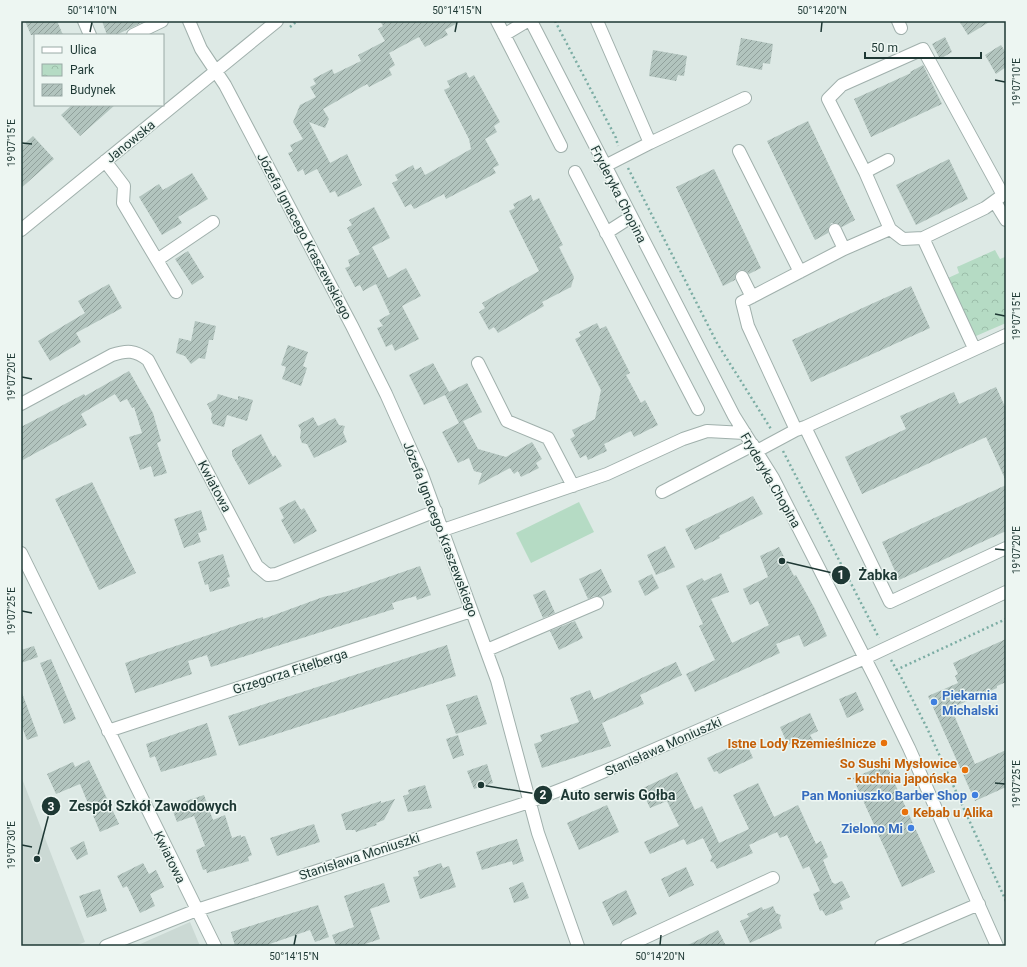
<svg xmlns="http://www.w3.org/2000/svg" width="1027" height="967" viewBox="0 0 1027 967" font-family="Roboto,sans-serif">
  <defs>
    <pattern id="park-crowns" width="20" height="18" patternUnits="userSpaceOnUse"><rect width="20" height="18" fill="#b5dbc4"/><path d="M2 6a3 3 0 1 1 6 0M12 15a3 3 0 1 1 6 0" fill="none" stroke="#9bbda9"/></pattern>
    <pattern id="building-hatch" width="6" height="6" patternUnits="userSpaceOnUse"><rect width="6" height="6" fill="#b2c4be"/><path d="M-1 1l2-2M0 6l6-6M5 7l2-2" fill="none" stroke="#90a09b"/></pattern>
  </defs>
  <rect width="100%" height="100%" fill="#dde9e5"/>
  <path fill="#cbd9d4" d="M21,776l64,166 -10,4h-54z
    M190,922l10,24h-64z"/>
  <path fill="#b5dbc4" d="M579,502l15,30 -63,31 -15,-30z"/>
  <path fill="url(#park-crowns)" d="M995,250l5,9 5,-2 1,2v64l-30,13 -2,-2 -26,-56 11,-5 -2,-6z"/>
  <path fill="url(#building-hatch)" d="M25,21h32l6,14h-32z
    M102,21h43l-29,14h-9z
    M380,21h81l-16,9 3,5 -23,12 -6,-10 -30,16 6,12 -6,4 3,6 -23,12 -2,-3 -44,25 6,10 -4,9 -16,-6 21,41 17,-9 15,31 -24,12 -3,-6 -5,2 -13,-24 -12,6 -2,-6 -5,3 -10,-19 5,-2 -3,-6 13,-6 -10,-17 7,-17 16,-8 -6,-10 6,-3 -3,-5 19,-10 2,5 27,-13 -3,-6 27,-14 -7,-12 5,-3z
    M959,21h32l-23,14z
    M945,37l7,15 -12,7 -8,-15z
    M741,38l32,6 -3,20 -7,-1 -1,7 -26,-5z
    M1001,45l5,8v14l-10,7 -11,-19z
    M653,50l34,6 -3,20 -6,-1 -2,6 -27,-5z
    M923,65l19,39 -71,33 -17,-38 57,-26 -1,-1z
    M466,72l3,6 5,-3 26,47 -6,4 3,6 -12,7 14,26 -6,3 3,5 -50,26 -2,-5 -30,15 -3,-5 -6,3 -13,-24 6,-3 -3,-5 18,-10 2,5 6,-3 4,8 46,-26 -2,-10 -25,-49 6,-3 -3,-6z
    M72,105h43l-35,31 -19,-21z
    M808,121l47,99 -13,7 -6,-4h-5l-3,6v4l-13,7 -48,-99z
    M33,136l21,23 -33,29v-41z
    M949,159l19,40 -52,26 -20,-40z
    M714,169l47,99 -12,6 -3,-3 -7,-1 -3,3 -1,7 -12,6 -47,-99z
    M192,173l16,26 -30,18 4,6 -20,12 -23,-38 20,-13 4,6z
    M531,195l2,6 6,-3 24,47 -4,2 15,30 -3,10 -29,15 2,4 -46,27 -4,-6 -5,3 -10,-18 6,-4 -3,-5 57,-32 -30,-60 6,-3 -2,-4z
    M374,207l16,31 -18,9 16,31 18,-10 15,28 -19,10 17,33 -24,12 -3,-7 -6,3 -9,-19 6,-2 -4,-6 11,-6 -14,-30 -13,7 -3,-6 -5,2 -10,-19 5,-2 -2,-6 12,-6 -13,-26 5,-3 -3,-5z
    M188,251l16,26 -12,8 -17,-26z
    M109,284l13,24 -46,25 5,9 -31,19 -12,-20 47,-28 -7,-12z
    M911,286l19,42 -119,54 -19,-42z
    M195,321l21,5 -3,14h-4l-4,19 -6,-1 -8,6 -6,-8 -9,-3 3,-15 12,3z
    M597,323l3,6 6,-3 24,47 -4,2 15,28 4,-3 13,25 -24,12 -3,-6 -27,13 3,7 -19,9 -2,-5 -6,3 -10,-19 5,-3 -3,-6 23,-11 6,-29 -26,-51 6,-3 -2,-4z
    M288,345l20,7 -5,14 4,2 -6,18 -19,-7 4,-12 -5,-2z
    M433,363l16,29 18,-9 15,29 -23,11 -14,-28 -21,10 -15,-30z
    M129,371l24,42 8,28 -4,2 10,30 -13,4 -3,-11 -11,4 -11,-33 13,-4 -8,-26 -2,1 -5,-9 -7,3 -5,-8 -34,20 6,11 -66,36v-34l63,-33 1,2z
    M996,387l10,22v72l-20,-44 -124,57 -17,-37 61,-28 -6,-13 54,-24 5,12z
    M218,394l20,6v-4l15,4 -6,21 -20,-6 -3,12 -11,-3 -2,-5 1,-5 -5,-10 9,-5z
    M313,417l5,9 17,-8 4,7 6,1 -2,6 4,10 -33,16 -7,-14 -5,-1 -2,-5 1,-8 -3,-5z
    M463,421l15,28 28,8 26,-15 10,17 -6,4 3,5 -18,9 -3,-6 -4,3 -4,-6 -32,17 4,-12 -8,-2 -5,-13 -11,5 -16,-31z
    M261,434l12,23 2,-2 7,11 -33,19 -17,-30v-5z
    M92,482l44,91 -37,17 -44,-91z
    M1006,485v46l-107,49 -17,-38z
    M753,496l10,18 -44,22 1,2 -25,12 -10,-21z
    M295,500l6,10 3,-2 13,23 -23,13 -13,-24 3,-2 -5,-10z
    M201,510l6,20 -9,3 3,9 -17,6 -10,-29z
    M665,546l10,21 -19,8 -9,-20z
    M779,547l15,29 2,-1 19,34 12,27 -23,11 -5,-12 -23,9 4,9 -85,39 -9,-18 29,-14 -16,-34 4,-2 -17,-38 16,-8 2,3 17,-8 8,19 -18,7 21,44 37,-18 -11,-24 -8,4 -7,-16 25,-12 -8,-21z
    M223,554l7,23 -3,1 3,8 -20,6 -2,-8 -3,1 -7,-23z
    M420,566l11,29 -14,5 -1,-4 -24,7 2,6 -183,58 -4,-12 -19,6 4,13 -57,19 -10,-30 116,-39 22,-7v2l60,-22 22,-5z
    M601,569l11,23 -11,5 -7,-1 -6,3 -9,-20z
    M652,574l7,14 -14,8 -7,-15z
    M545,590l10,23 -12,5 -10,-23z
    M575,621l8,17 -24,12 -9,-19z
    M1006,639v43l-9,4v2l-46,20 24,56 31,-14v37l-31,14 -47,-105 30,-13 -3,-7 3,-2 -5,-11z
    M447,645l9,31 -217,70 -11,-30z
    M34,646l4,11 -17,6v-13z
    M51,659l25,60 -12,5 -24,-61z
    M676,662l6,13 -42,20 4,9 -42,19 9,23 -69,22 -8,-24 8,-3 -2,-6 39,-13 -9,-24 20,-8 4,10z
    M856,692l8,18 -17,8 -8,-19z
    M22,693l16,43 -11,4 -6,-16z
    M477,695l10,29 -31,10 -10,-29z
    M810,713l8,18 -8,4 3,5 -15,7 -3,-6 -7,4 -8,-18z
    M207,723l10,32 -56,17 -6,-16 -5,2 -4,-14z
    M458,735l6,20 -11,4 -7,-20z
    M745,740l8,18 -34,16 -2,-3 -3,1 -7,-14z
    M89,760l30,64 -19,8 -20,-48 -24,10 -9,-20 26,-12 2,5z
    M487,764l6,19 -19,6 -7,-18z
    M886,764l49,108 -33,15 -49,-109z
    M677,772l18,38 7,-4 17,37 30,-14 -16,-34 25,-12 16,34 24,-12 18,39 5,-3 7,16 -5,3 9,22 3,2 7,-3 8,16 -10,5 3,7 -17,7 -4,-6 -2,1 -7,-17 7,-3 -11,-25 -6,3 -16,-34 -7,3 -3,-6 -28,13 4,8 -36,16 -3,-6 -4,-2 2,-4 -9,-19 -16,7 -3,-6 -34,15 -6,-12 35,-16 -12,-25 -17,7 -9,-19z
    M425,785l7,23 -24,4 -5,-16 6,-2 -1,-4z
    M204,795l9,25 12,-5 7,23 9,-3v2l4,-1 7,19 -4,2 1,4 -42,12 -1,-4 -3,1 -7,-20 9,-4 -11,-30 -17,6 -6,-16z
    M395,799l-11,21 -8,3 1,2 -21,7 -1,-2h-9l-5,-16 40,-13v2z
    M607,805l12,27 -40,18 -12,-27z
    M314,824l6,18 -43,14 -7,-18z
    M517,839l7,22 -11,4 -1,-4 -30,9 -6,-18z
    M84,841l4,13 -11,6 -7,-12z
    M143,863l6,11 7,-4 8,17 -14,7 5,12 -15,7 -13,-27 -4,2 -6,-12z
    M441,863l2,5 6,-2 7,21 -36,12 -7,-22 6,-1 -1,-5z
    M686,867l8,18 -25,12 -8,-18z
    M523,882l6,16 -15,5 -5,-15z
    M384,883l6,19 -20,7 10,30 -21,7h-23l-4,-11 22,-8 -10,-31z
    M100,889l7,22 -20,7 -8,-22z
    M626,890l11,24 -24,12 -11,-24z
    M318,905l11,32 -14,5 -5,-12 -46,16h-29l-4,-14z
    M773,906l3,7 5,2 -2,5 3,8 -32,15 -10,-22 9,-4 -2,-3 15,-7 1,3z
    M718,930l8,16h-40z"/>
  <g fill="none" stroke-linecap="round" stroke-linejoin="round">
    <g stroke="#a0b0ac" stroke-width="14">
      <path id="minor" d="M84,21l6,14
        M189,21l12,28 24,36 127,241 34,68 35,78 76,208 41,153 40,113
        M497,21l64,125
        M531,21l203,395 39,62 103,202 33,68 88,198
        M597,21l53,122 95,-45
        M898,21l3,7
        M133,35l29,-14
        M504,35l23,-14
        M739,151l61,121
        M105,161l19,25 -1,17 53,89
        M605,166l45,-23
        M575,172l123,237
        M865,172l23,-12
        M995,202l11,18
        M21,230l256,-209
        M835,230l9,19
        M606,233l25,-16
        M923,238l62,-30 18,-13 -80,-146 -81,36 -14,14 37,73 25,57 13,10 20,-1 51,110
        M157,260l56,-38
        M742,277l10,20
        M1006,335l-201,92 85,175 116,-54
        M478,363l29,58 41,17 25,48
        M21,404l91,-49c15,-5 23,-5 36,5l109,206 11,9 8,-1 160,-63
        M805,427l-9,3 -48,-104 -6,-24 102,-53 46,-20
        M757,451l39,-21
        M662,492l91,-47
        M443,530l164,-56 76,-35 24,-8 38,2
        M21,553l194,393
        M487,650l110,-47
        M108,731l363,-120
        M106,946l91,-36 332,-108 46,-18 290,-126 141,-66
        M627,946l146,-68
        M881,946l98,-42"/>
    </g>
    <path stroke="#7cada4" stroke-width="2.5" stroke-dasharray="2 3" stroke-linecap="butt" d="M555,21l61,117 2,8
      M290,27l7,-6
      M628,168l89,175 54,86
      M783,451l96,187
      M891,660l10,17 26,51 79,173
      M896,670l110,-51"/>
    <use href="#minor" stroke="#fff" stroke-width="12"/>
  </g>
  <path fill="none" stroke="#1e3834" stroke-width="1.5" d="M90,32l2,-10M455,32l2,-10M821,32l1,-10M995,80l10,2M22,143l10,1M995,314l10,2M22,377l10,2M995,549l10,1M22,611l10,2M995,783l10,1M22,845l10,2M294,945l2,-10M660,945l1,-10"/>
  <g fill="#3f7fe0" stroke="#edf6f2" stroke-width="1.5">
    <circle cx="934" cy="702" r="4"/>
    <circle cx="975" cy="795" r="4"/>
    <circle cx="911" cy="828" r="4"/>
  </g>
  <g fill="#e8710a" stroke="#edf6f2" stroke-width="1.5">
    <circle cx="884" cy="743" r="4"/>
    <circle cx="965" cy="770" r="4"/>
    <circle cx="905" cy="812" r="4"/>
  </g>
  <g text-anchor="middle" stroke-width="3" stroke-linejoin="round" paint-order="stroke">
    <g font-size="13" fill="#1e3834" stroke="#edf6f2">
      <text transform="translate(130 141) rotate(-39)" y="5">Janowska</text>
      <text transform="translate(619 194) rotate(63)" y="5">Fryderyka Chopina</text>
      <text transform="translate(305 236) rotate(62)" y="5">Józefa Ignacego Kraszewskiego</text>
      <text transform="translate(771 480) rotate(60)" y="5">Fryderyka Chopina</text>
      <text transform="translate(215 486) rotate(62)" y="5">Kwiatowa</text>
      <text transform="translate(441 529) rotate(69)" y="5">Józefa Ignacego Kraszewskiego</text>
      <text transform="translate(290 671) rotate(-18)" y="5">Grzegorza Fitelberga</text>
      <text transform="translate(663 746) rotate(-24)" y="5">Stanisława Moniuszki</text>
      <text transform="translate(359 856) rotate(-18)" y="5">Stanisława Moniuszki</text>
      <text transform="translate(170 857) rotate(64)" y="5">Kwiatowa</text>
    </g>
    <g font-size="13" font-weight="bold" fill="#366cbe" stroke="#edf6f2" text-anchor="end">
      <text x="942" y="700" text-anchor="start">Piekarnia<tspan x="942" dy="15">Michalski</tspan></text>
      <text x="967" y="800">Pan Moniuszko Barber Shop</text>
      <text x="903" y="833">Zielono Mi</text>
    </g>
    <g font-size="13" font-weight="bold" fill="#c56008" stroke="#edf6f2" text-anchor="end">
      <text x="876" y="748">Istne Lody Rzemieślnicze</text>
      <text x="957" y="768">So Sushi Mysłowice<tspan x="957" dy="15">- kuchnia japońska</tspan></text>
      <text x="913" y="817" text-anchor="start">Kebab u Alika</text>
    </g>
  </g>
  <path fill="none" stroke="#1e3834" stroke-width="1.5" d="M782 561L841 575M481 785L543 795M37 859L51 806"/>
  <g fill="#1e3834" stroke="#edf6f2" stroke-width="1.5">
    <circle cx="782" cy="561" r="4"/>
    <circle cx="481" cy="785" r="4"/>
    <circle cx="37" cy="859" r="4"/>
    <circle cx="841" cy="575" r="10"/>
    <circle cx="543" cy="795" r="10"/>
    <circle cx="51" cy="806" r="10"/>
  </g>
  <g font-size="12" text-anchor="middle" font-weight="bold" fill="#fff">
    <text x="841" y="579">1</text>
    <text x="543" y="799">2</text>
    <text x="51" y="811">3</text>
  </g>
  <g font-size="14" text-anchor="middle" font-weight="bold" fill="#1e3834" stroke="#edf6f2" stroke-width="3" stroke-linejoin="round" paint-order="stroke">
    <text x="878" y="580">Żabka</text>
    <text x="618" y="800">Auto serwis Gołba</text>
    <text x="153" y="811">Zespół Szkół Zawodowych</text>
  </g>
  <rect width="1027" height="967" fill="none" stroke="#edf6f2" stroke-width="44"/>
  <rect x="34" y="34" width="130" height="72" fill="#edf6f2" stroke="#9aaaa6"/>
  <rect x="42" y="47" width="20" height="6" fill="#ffffff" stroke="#9aaaa6"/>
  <text x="70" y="54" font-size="12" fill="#1e3834">Ulica</text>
  <rect x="42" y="64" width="20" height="12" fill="url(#park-crowns)" stroke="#9aaaa6"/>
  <text x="70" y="74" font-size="12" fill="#1e3834">Park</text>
  <rect x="42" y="84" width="20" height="12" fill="url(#building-hatch)" stroke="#9aaaa6"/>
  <text x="70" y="94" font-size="12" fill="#1e3834">Budynek</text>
  <path d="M865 52v6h116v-6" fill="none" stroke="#1e3834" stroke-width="2"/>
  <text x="871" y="52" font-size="12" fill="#1e3834" stroke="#edf6f2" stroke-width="3" paint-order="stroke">50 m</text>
  <rect x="22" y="22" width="983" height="923" fill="none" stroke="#1e3834" stroke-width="1.5"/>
  <g font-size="10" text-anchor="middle" fill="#1e3834">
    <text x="92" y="14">50°14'10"N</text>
    <text x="457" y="14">50°14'15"N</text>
    <text x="822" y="14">50°14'20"N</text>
    <text transform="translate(1016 82) rotate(-90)" y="4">19°07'10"E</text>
    <text transform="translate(11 143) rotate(-90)" y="4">19°07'15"E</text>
    <text transform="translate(1016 316) rotate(-90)" y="4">19°07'15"E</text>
    <text transform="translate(11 377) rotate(-90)" y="4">19°07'20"E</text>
    <text transform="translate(1016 550) rotate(-90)" y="4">19°07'20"E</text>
    <text transform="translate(11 611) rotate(-90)" y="4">19°07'25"E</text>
    <text transform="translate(1016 784) rotate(-90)" y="4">19°07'25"E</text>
    <text transform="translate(11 845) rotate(-90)" y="4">19°07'30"E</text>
    <text x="294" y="960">50°14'15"N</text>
    <text x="660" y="960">50°14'20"N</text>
  </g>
</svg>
